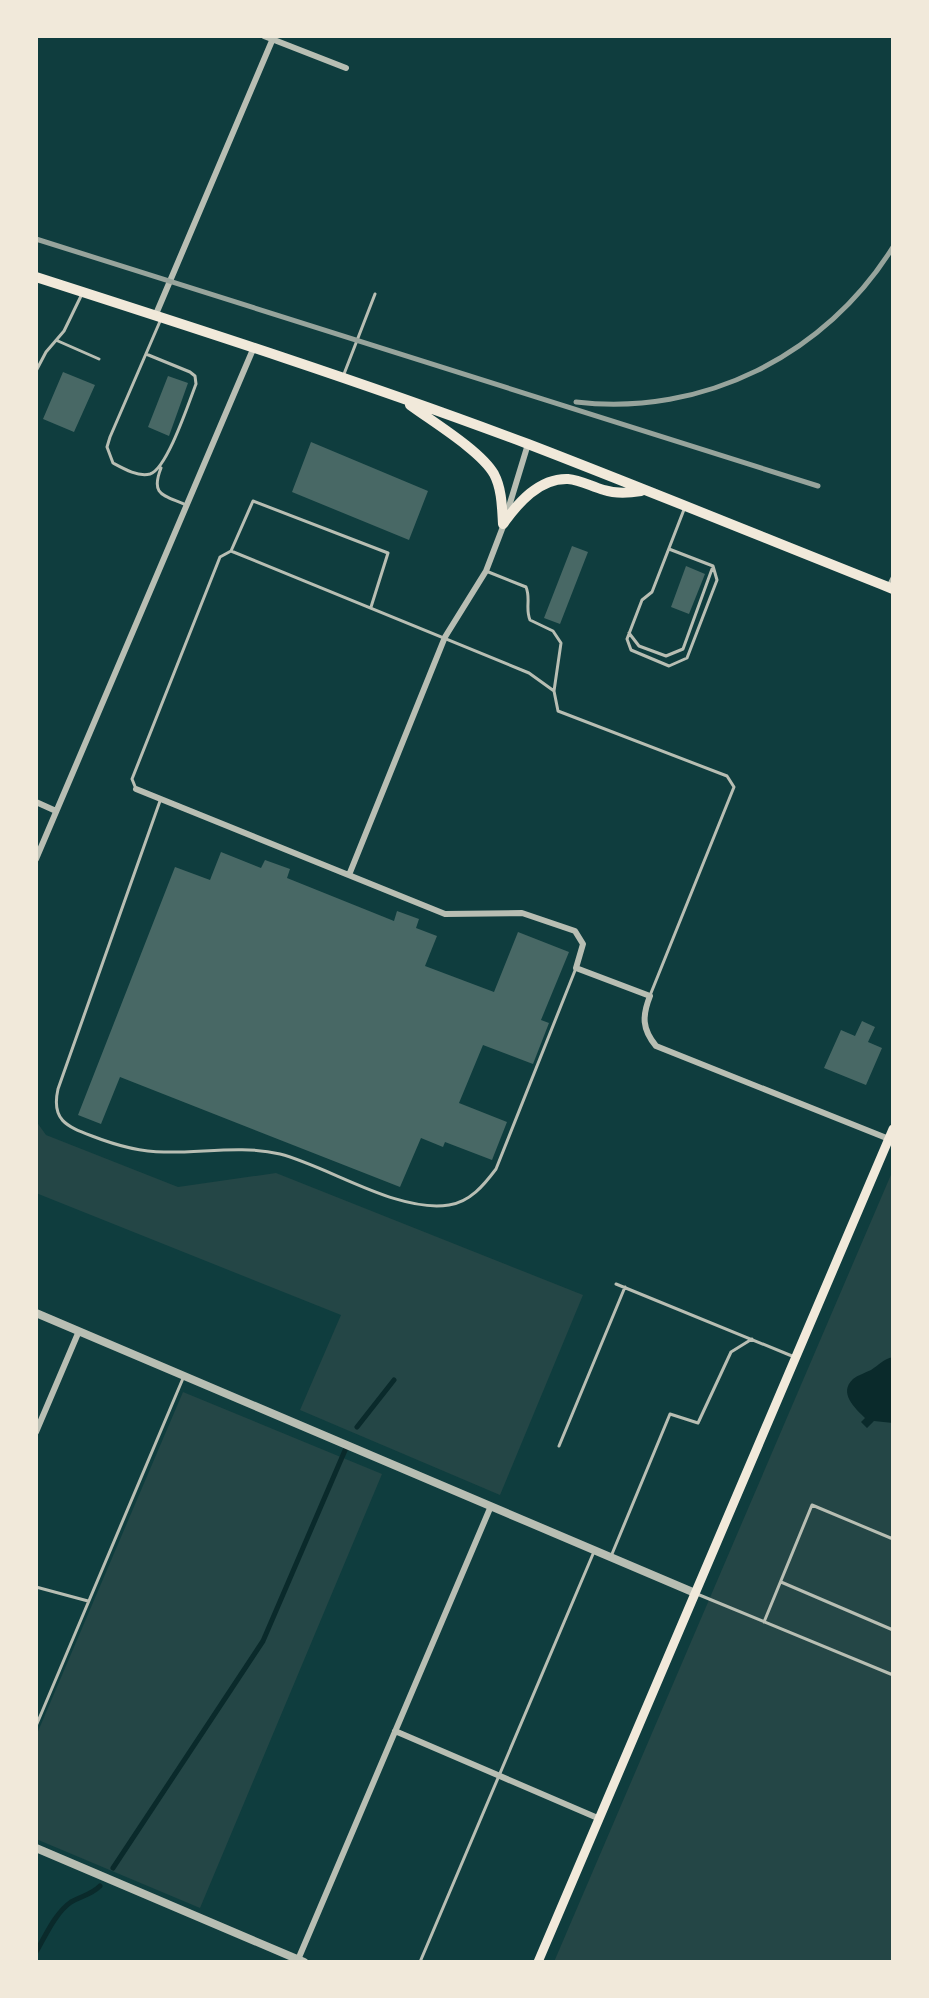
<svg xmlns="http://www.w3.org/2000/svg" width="929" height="1998" viewBox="0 0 929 1998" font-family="Manrope,sans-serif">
  <rect width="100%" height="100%" fill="#0f3d3e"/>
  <path fill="#244646" d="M36,1121l10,14 132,52 98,-14 307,122 -83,200 -200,-85 41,-95 -305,-122z
    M893,1170v792h-339z
    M183,1392l199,82 -182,434 -164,-69v-103z"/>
  <path fill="#0a2a2b" d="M893,1357v66l-19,-2 -7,7 -6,-6 4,-4c-10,-10 -27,-25 -12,-39 5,-4 12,-6 18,-9 8,-5 12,-11 22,-13z"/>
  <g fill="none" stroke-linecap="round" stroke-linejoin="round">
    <path stroke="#0a2a2b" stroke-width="5" d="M357,1427l37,-47
      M113,1868l150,-227 83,-193
      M36,1952c9,-15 19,-39 35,-50 10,-6 20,-7 29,-16"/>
  </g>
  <path fill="#486865" d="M63,372l32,13 -21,47 -31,-13z
    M168,376l20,7 -19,53 -21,-9z
    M311,442l117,49 -19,49 -117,-48z
    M572,546l16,6 -28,72 -16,-6z
    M686,566l19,8 -16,40 -18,-7z
    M221,852l40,16 4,-8 25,9 -3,9 107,43 3,-10 22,8 -3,9 21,8 -12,30 69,26 24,-60 51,20 -28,68 8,3 -16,41 -50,-19 -24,58 48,19 -15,38 -47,-18 -2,5 -22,-9 -21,49 -280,-110 -19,47 -23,-9 97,-248 35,13z
    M862,1021l13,6 -7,15 14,6 -16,37 -42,-17 17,-38 14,6z"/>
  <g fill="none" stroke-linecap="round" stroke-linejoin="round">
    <path stroke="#b8beb3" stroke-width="3" d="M58,341l41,18
      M146,354l44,18 5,4 1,8c-7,18 -29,85 -46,90 -12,3 -26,-5 -37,-11l-6,-16 3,-10 51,-118
      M36,371l10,-19 18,-21 17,-35
      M344,374l31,-80
      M161,468c-11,28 3,27 25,37
      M669,549l44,17 4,14 -30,78 -18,8 -38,-16 -4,-11 15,-39 10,-8 33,-85
      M231,551l22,-50 135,52 -17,54
      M486,571l40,16c5,12 -1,21 4,33l23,11 8,12 -7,48
      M889,584l4,-8
      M629,633l10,13 27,10 17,-7 29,-80
      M136,789l-4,-10 88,-222 11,-6 298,122 25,18 4,20 169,65 7,11 -83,206
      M160,801l-102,288c-7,31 8,37 34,47 23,9 47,16 72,16 38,1 78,-7 116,2 50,13 117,59 169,51 21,-3 35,-20 47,-36l80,-201
      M616,1284l176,72
      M559,1446l66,-159
      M612,1554l58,-140 28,9 33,-71 21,-13
      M781,1582l112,48
      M36,1587l52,14
      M697,1594l196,81
      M764,1622l48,-117 81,34
      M36,1726l148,-350
      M420,1962l173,-408"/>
    <path stroke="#b8beb3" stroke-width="6" d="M264,36l82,32
      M156,314l118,-278
      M507,513l21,-69
      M136,789l309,125 77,-1 53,18 8,13 -7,24 74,28c-8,20 -8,33 6,50l233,93
      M36,802l20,9
      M36,859l218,-512
      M349,875l96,-238 41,-66 18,-47
      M36,1432l43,-101
      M395,1731l205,88
      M297,1962l194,-456"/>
    <path stroke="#b8beb3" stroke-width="8" d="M36,1313l659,280
      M36,1848l268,114"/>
    <path stroke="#f1e9da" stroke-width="9" d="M538,1962l355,-833"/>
    <path stroke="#f1e9da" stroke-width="10" d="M36,277c165,53 330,106 492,167 122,47 244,97 365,145
      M410,405c23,17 71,46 84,69 8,15 8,34 9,50
      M503,524c15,-21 36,-46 65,-45 13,1 24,8 36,11 12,4 25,3 37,1"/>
    <path stroke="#97a49c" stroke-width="5" d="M36,239l782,247
      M576,402c127,15 250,-47 317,-155"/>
  </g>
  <rect width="929" height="1998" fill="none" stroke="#f1e9da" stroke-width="76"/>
</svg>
